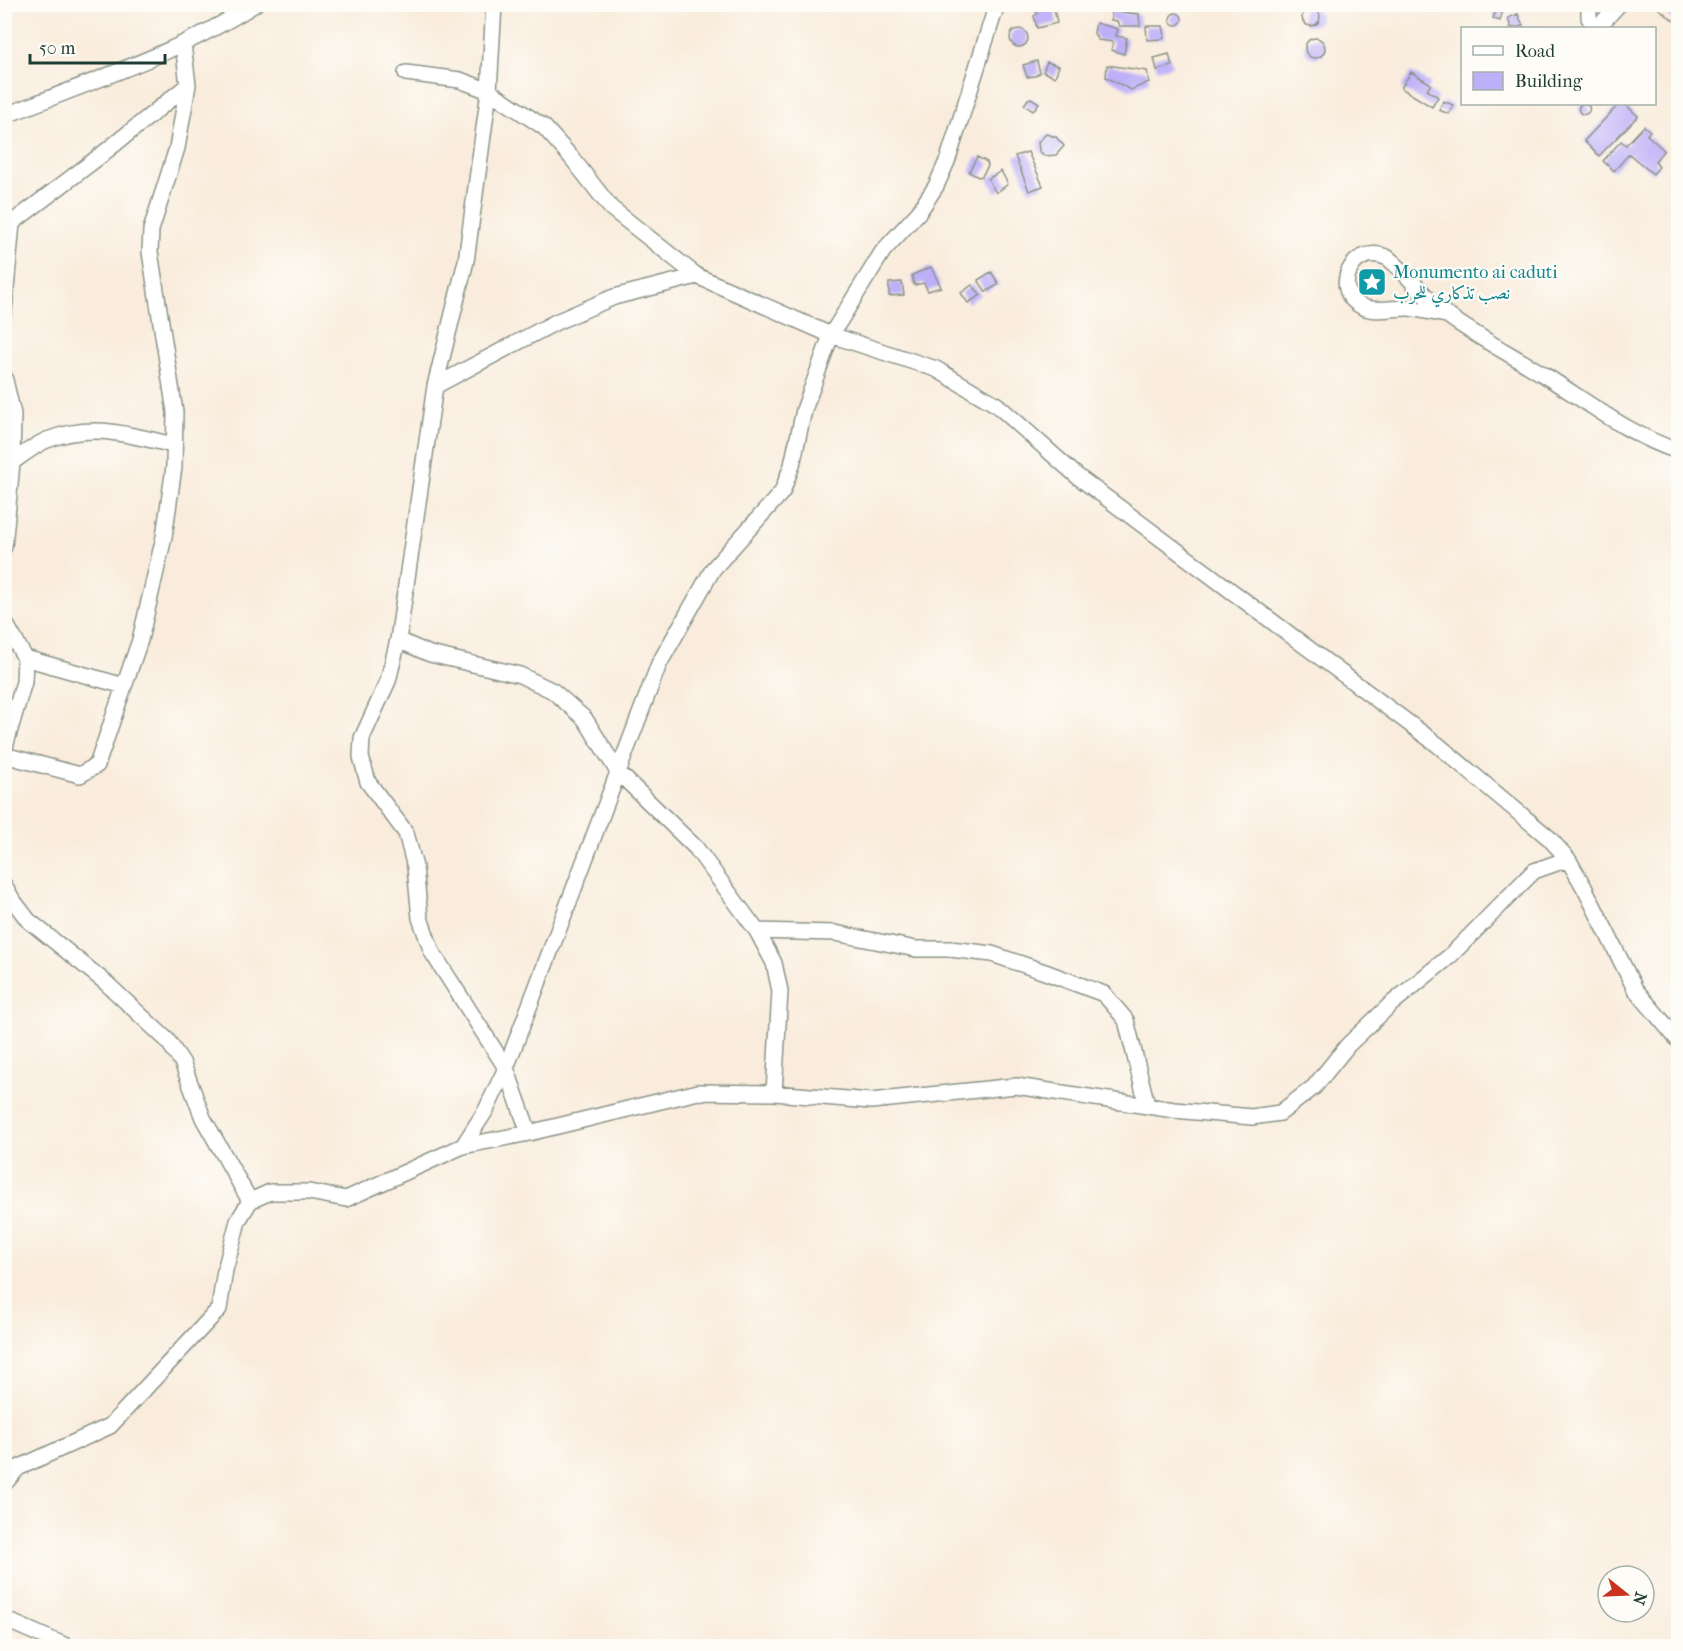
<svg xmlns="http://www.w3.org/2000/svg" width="1683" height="1651" viewBox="0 0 1683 1651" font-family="'IM FELL French Canon',Amiri,serif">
  <rect width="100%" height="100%" fill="#fdfcf7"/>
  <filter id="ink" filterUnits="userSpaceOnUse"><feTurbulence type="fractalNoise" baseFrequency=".0167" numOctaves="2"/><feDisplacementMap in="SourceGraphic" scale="12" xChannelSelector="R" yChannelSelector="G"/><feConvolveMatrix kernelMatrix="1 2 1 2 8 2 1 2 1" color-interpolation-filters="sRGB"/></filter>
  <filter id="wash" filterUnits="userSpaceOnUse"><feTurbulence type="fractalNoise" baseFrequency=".008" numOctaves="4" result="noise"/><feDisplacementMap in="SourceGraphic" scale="24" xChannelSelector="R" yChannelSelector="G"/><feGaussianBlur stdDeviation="1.35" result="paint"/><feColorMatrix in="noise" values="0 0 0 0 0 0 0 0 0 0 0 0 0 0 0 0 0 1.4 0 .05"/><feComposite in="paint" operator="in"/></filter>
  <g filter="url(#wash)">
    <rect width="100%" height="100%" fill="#f9ecdc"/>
    <g id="blocks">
      <path fill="#bdaff8" d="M1035,4h18l4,19 -20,5 -3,-12 3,-2z
        M1653,4l25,1v19z
        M1302 17a9 9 0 1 1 18 0a9 9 0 1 1-18 0Z
        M1496,8l7,2 -3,11 -7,-3z
        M1111,11l28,3 1,12h-21l-2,-5 -6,-1z
        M1170 19a6 6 0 1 1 12 0a6 6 0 1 1-12 0Z
        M1518,14l5,12 -12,2 -3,-10z
        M1096,23l22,6 -2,7 11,2 -3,16 -13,-4 2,-8 -15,-2 -4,-7z
        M1146,26h17l2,10 -3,3 -15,1z
        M1010 38a9 9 0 1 1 18 0a9 9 0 1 1-18 0Z
        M1305 48a10 10 0 1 1 20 0a10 10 0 1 1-20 0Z
        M1169,54l3,12 -15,4 -3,-12z
        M1037,61l3,12 -5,3 -8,1 -4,-12z
        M1047,62l12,4 -4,11 -12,-5z
        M1107,65l40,6 2,11 -18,8 -25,-13z
        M1411,72l20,12 -4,6 11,7 -6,10 -31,-19z
        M1031,98l8,5 -6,8 -9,-6 4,-6z
        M1443,101l10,4 -4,9 -10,-4z
        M1578.5 109a5.5 5.5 0 1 1 11 0a5.5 5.5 0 1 1-11 0Z
        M1619,104h6l13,12 -39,40 -15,-15z
        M1644,126l6,5 -3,4 17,15 -9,11 4,6 -6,7 -24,-20 -15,17 -11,-10 18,-20 5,4z
        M1046,134l10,3 8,9 -8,9 -11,1 -6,-5 -1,-9z
        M1028,152l15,34 -14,5 -14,-35z
        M977,157l10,5 1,4 -6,10 -4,1 -9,-5z
        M1001,171l7,13 -12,9 -8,-14z
        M931,267l10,20 -13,4 -4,-8 -10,2 -2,-10z
        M991,272l8,12 -13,8 -8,-12z
        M902,282l2,13 -15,1v-13z
        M972,285l9,10 -13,8 -7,-10z"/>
    </g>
  </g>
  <g filter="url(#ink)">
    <use href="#blocks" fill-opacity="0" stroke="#8c9488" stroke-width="1.5"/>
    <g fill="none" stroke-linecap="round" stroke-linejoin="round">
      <g stroke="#8c9488" stroke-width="18">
        <path id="street" d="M494,4l-5,87 -23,170 -31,125 -37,254 -10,41 -26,57 -1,19 7,25 38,51 9,34 5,51 12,34 74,116 23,65
          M1589,4v14l4,6h8l18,-20
          M406,73l54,7 29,11 55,36 27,30 40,51 86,68 134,59 105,34 61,36 80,71 361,269 111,93 19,21 17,30 50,100 43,51
          M4,116c83,-33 177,-64 251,-112
          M4,229l96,-73 88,-71
          M4,311l8,-88
          M1447,315c-12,-2 -25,-5 -37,-7 -15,-1 -33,5 -47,-1 -34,-15 -11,-66 25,-49 21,17 36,40 59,57 30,22 65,40 97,60 44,27 85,60 134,76
          M4,376l9,38 -1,49 -8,84
          M435,386l121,-64 58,-25 83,-21
          M4,468c14,-9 28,-22 43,-28 47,-18 81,-5 127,5
          M4,621l21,37 -1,24 -20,68
          M398,640l32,14 90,21 33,16 32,28 33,53 78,76 61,83 17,32 6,28 -6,102
          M25,658l99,28
          M4,755l76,20 17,-10 43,-125 24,-103 10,-70 1,-55 -25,-160 1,-22 26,-82 11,-63 -5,-41
          M4,885l8,14 16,21 77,62 62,58 15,22 21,56 47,83
          M757,931l78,2 81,16h34l42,5 53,18 59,22 22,26 21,85
          M463,1146l23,-36 20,-42 153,-404 54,-95 69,-77 10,-27 12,-55 27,-75 52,-84 36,-39 17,-26 12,-27 49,-155
          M4,1484l14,-16 92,-42 109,-117 6,-39 13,-49 12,-20 20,-9h39l37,7 117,-53 66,-13 169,-41 76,1 97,8 145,-15 158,24 78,7 28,-4 34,-26 34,-42 42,-40 60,-49 84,-85 34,-12
          M4,1619l62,27"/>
      </g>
      <use href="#street" stroke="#fff" stroke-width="15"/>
    </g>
  </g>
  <defs>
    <g id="sight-square" transform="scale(1.5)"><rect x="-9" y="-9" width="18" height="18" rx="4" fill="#0f9aa8" stroke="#fdfcf7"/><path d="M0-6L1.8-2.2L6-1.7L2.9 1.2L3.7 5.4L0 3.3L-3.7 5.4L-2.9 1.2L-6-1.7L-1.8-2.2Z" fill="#fff"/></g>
  </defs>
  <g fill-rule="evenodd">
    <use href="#sight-square" x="1372" y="282"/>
  </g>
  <g text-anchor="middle" stroke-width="4.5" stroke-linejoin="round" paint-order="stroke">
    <g font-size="18" fill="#0d838f" stroke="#fdfcf7" text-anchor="start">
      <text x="1393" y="278">Monumento ai caduti<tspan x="1393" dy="21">نصب تذكاري للحرب</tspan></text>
    </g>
  </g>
  <rect width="1683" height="1651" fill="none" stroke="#fdfcf7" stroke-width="24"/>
  <rect x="1461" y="27" width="195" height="78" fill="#fdfcf7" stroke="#a4b0a9" stroke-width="1.5"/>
  <rect x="1473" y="46" width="30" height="9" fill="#ffffff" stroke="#a4b0a9" stroke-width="1.5"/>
  <text x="1515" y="57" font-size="18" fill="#1f3d34">Road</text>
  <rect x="1473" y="72" width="30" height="18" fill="#bdaff8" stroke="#a4b0a9" stroke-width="1.5"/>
  <text x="1515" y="87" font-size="18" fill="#1f3d34">Building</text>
  <g transform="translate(1626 1594) rotate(108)"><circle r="28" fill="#fdfcf7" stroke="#a4b0a9" stroke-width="1.5"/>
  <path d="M0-4.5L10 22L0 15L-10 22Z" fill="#c8321e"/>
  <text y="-9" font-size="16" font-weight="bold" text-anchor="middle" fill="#1f3d34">N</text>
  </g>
  <path d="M30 54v9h135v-9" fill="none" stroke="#1f3d34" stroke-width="3"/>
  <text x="39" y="54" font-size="18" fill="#1f3d34" stroke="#fdfcf7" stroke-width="4.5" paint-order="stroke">50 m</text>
</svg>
